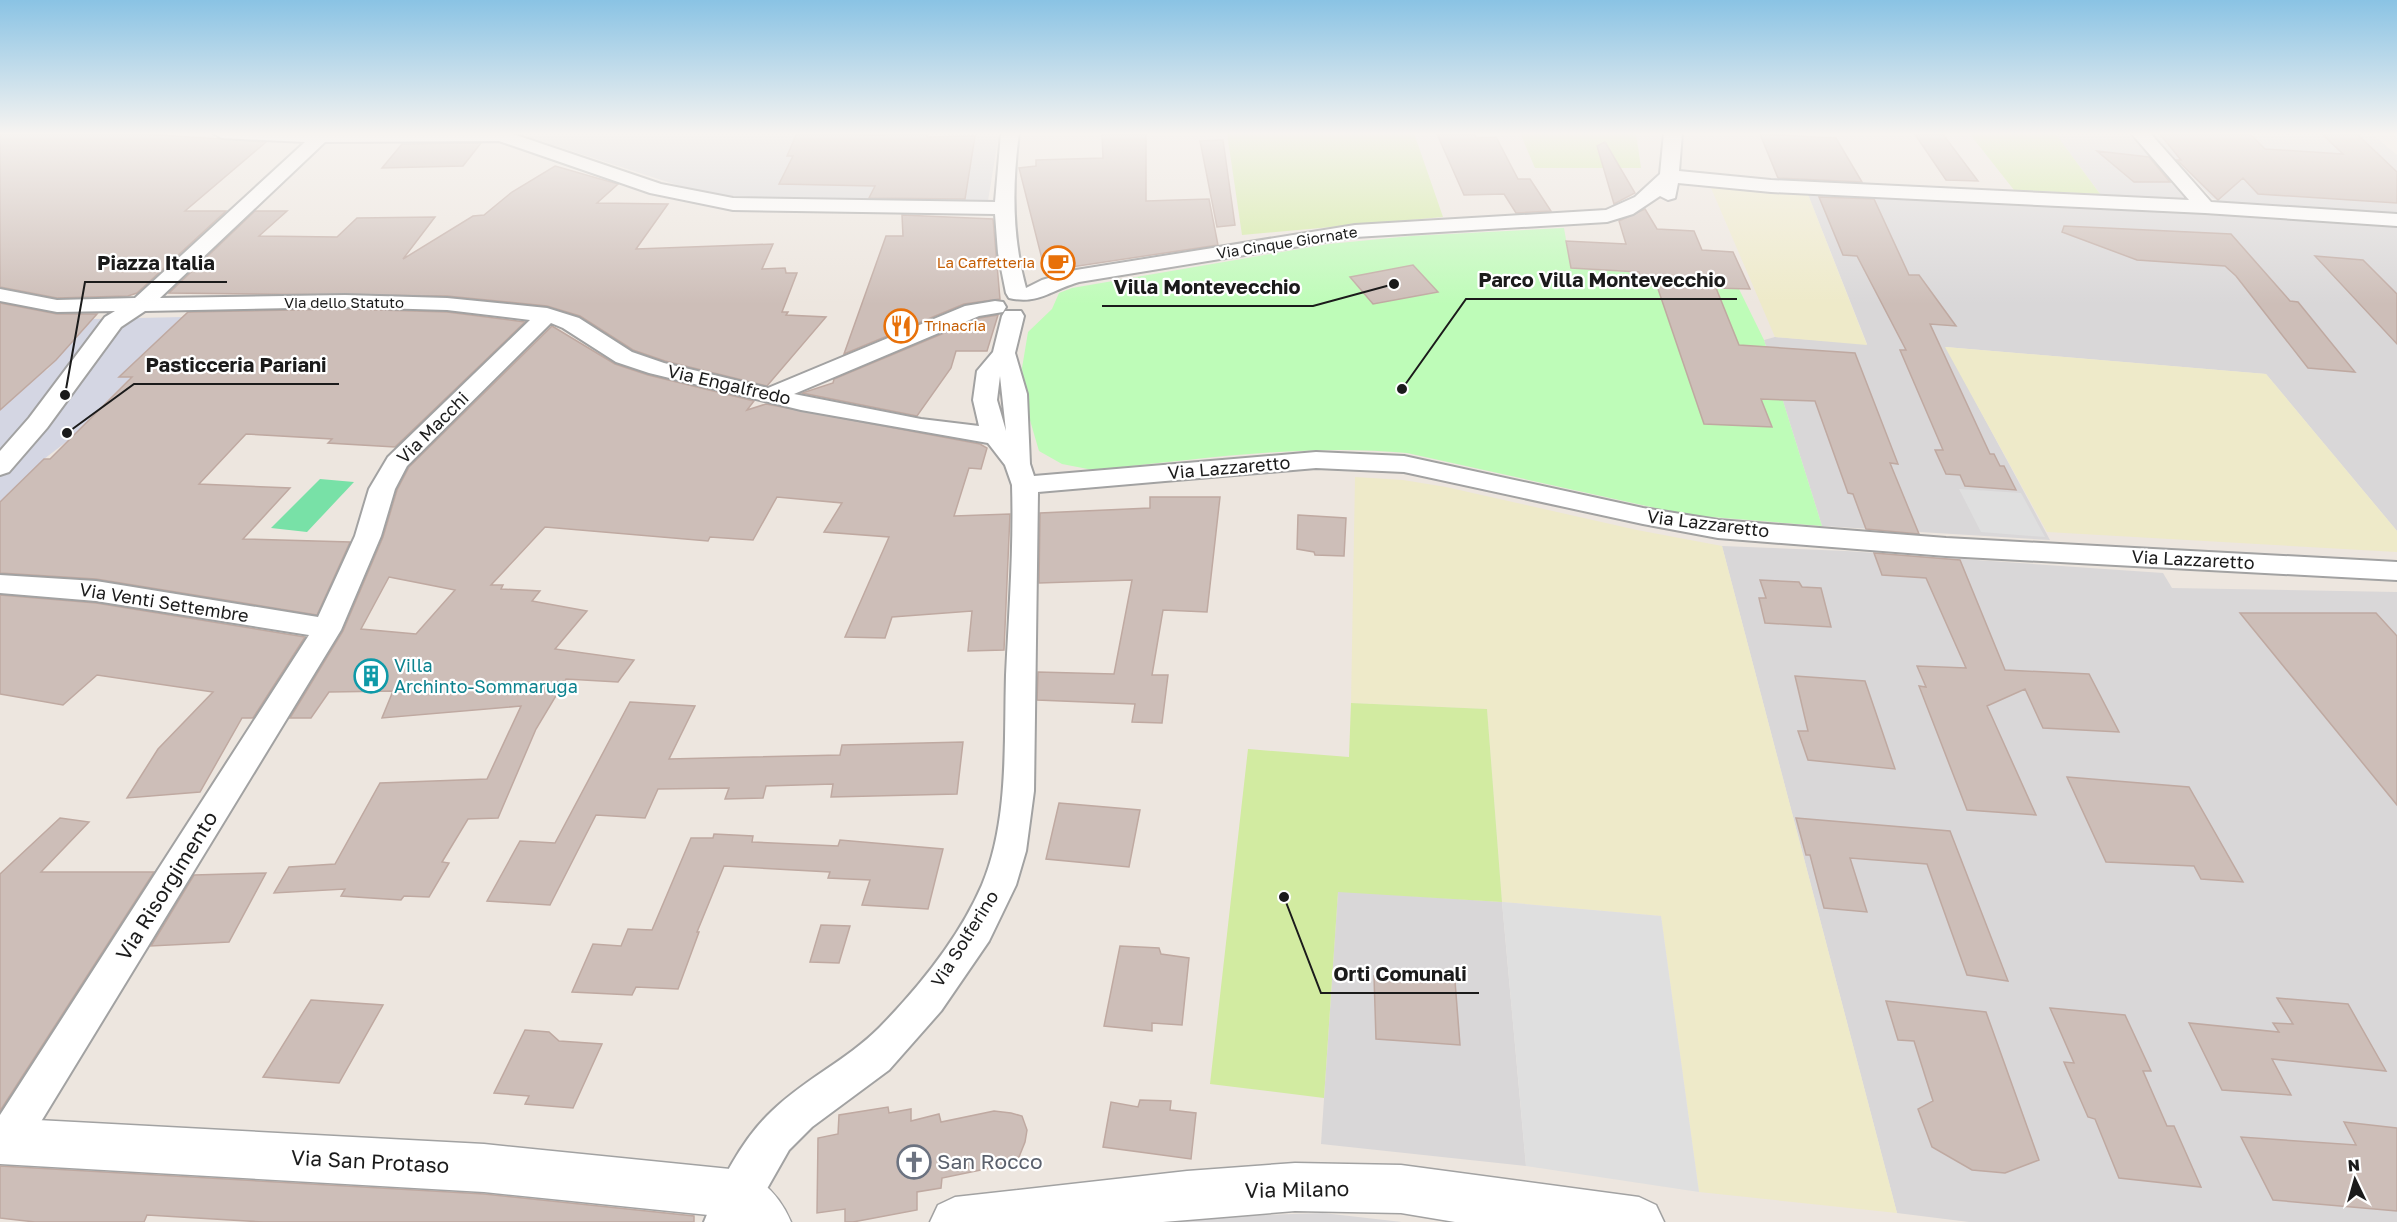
<svg xmlns="http://www.w3.org/2000/svg" width="2397" height="1222" viewBox="0 0 2397 1222" font-family="'Golos Text',sans-serif">
  <rect width="100%" height="100%" fill="#ede6df"/>
  <path fill="#d9d7d8" d="M516,133h483l-11,68 -277,-5z
    M2055,133h73l61,67 -89,-6z
    M2152,133h219l26,22v58l-178,-12 -7,-3z
    M1807,192l590,33v306l-131,-157 -320,-27 104,193 -228,-14 -58,-186 11,-3 92,7z
    M1722,546l124,5 317,22 9,15 225,4v630h-428l-72,-9z
    M1338,891l164,11 24,264 -205,-22z
    M1323,1213l79,9h-325v-1z"/>
  <path fill="#eeeac9" d="M1711,188l96,4 60,153 -92,-8z
    M1945,347l321,27 131,157v21l-350,-20z
    M1355,477l48,3 43,7 191,43 85,16 175,667 -198,-21 -38,-276 -159,-14 -15,-193 -136,-6z"/>
  <path fill="#d2eba1" d="M1227,133h187l29,84 -201,18z
    M1520,133h116l5,35h-106z
    M1969,133h86l45,61 -86,-4z
    M1351,703l136,6 15,193 -164,-10 -14,206 -114,-14 38,-335 101,8z"/>
  <path fill="#befcb8" d="M1564,228l7,40 58,4 6,13 104,4 25,51 58,186 -135,-11 -280,-62c-105,-10 -209,7 -314,17l-31,-6 -23,-13 -12,-41 -5,-42 6,-36 24,-23 7,-16 13,-5 257,-44 82,-8z"/>
  <path fill="#78e1a7" d="M320,479l34,3 -47,50 -36,-4z"/>
  <path fill="#dfdfdf" d="M1959,489l62,4 24,44 -64,-5z
    M1502,902l159,14 38,276 -173,-26z"/>
  <path fill="#d4d6e3" d="M183,317l-63,59 11,1 -61,62 -26,20 -44,43v-92l42,-39 5,-1 46,-51z"/>
  <path fill="#cdbeb8" stroke="#bfa9a1" stroke-width="1.5" fill-rule="evenodd" d="M0,133h129l137,9 -81,69h41l-89,82 -9,3 -71,2 -57,-11z
    M797,133l87,2 1,-2h42v4l48,-1 -10,63 -96,-1 6,-12 -96,-2 14,-28h-6z
    M1102,133h44v68l63,-2 9,46 -173,26 -26,-103 17,-2v-6l67,-2z
    M1474,133l2,5 20,-1 22,42h12l21,32 -35,2 -12,-19 -40,1 -27,-61z
    M1914,133h28l36,48 -32,-1z
    M2159,133h90l16,16 78,5 -22,-21 36,1 40,38v31l-139,-9 -15,-16 -25,22 -41,-40h4z
    M1760,134l76,4 26,44 -84,-4z
    M1223,140l12,85 -18,2 -17,-86z
    M1605,142l30,51 -21,11 -17,-58z
    M481,143l-18,23 -81,2 20,-24z
    M2097,151l52,6 21,25h-36z
    M555,166l63,18 -21,19 71,1 -32,45 137,-5 -11,25 23,-1 1,5h11l-15,39h6l-2,3 40,2 -59,69 -102,-25 -32,-11 -53,-34 -33,-10 -100,-10 -278,-3 86,-82h32l-28,25 78,1 20,-19 78,-1 -32,42 70,-43 11,-1 28,-23z
    M1819,197l55,2 35,76h10l37,51 -26,-2 60,130h4l6,12h4l12,24 -51,-4 -5,-11 -14,-1 -11,-24h8l-43,-100h6l-49,-94 -14,-1z
    M1645,209l12,20 37,2 8,19 31,2 17,37 -34,-1 23,57 116,8 43,111 -8,-1 29,71 -53,-5 -13,-35 -5,-1 -33,-92 -54,-2 11,28 -68,-3 -47,-138 -14,-1 -4,-13 -68,-4 -5,-27 60,3 -7,-23z
    M902,215l91,4 7,80 -36,5 -120,50 42,-118h17z
    M2064,226l167,8 59,67 8,1 57,70 -47,-4 -72,-92 -11,-10 -88,-6 -75,-28z
    M2315,256l48,4 34,34v50z
    M1413,265l25,27 -65,12 -23,-27z
    M0,303l57,11h40l-41,46 -56,50z
    M345,309l102,3 78,10 -130,125 -67,-4 4,-4 -86,-5 -47,50 91,4 -47,51 107,3 -33,73 -221,-36 -96,-6v-71l44,-43h6l82,-82h-13l69,-65z
    M998,315l-11,36h-31l-5,17 -34,48 -115,-23 31,-10 1,-4 146,-61z
    M552,326l63,38 33,11 106,26 -7,9 19,-6 214,40 7,4 -6,21 -12,-1 -15,48 56,-2 -6,136 -36,1 4,-40 -80,6 -7,21 -40,-1 44,-100 -65,-5 18,-29 -65,-6 -24,43 -43,-3 -2,4 -163,-14 -54,58h12l-2,4 39,2 -8,10 55,10 -32,38 79,11 -16,22 -52,-3 -30,50 -38,89 -30,1 -26,43 7,1 -20,34 -25,-1 -3,4 -60,-4 4,-7 -71,4 15,-26 46,-3 45,-81 107,-4 34,-73 -139,12 11,-27 -64,1 -18,26h-21l53,-87 40,-94 14,-47 12,-23zM389,577l66,13 -39,44 -55,-5z
    M1150,497h70l-13,115 -44,-2 -11,65h16l-6,48 -30,-1 3,-18 -98,-4 1,-28 76,2 18,-94 -93,3 1,-70 110,-5z
    M1298,515l48,3 -2,38 -29,-1 -1,-3 -17,-3z
    M1874,553l86,7 45,110 84,4 30,58 -76,-4 -18,-39 -38,17 49,109 -69,-5 -48,-124 7,1 -9,-21 49,2 -40,-90 -44,-3z
    M1760,580l39,2 3,5 19,1 10,39 -66,-4 -6,-25h7z
    M0,595l96,8 209,34 -52,81h-11l-42,74 -73,6 31,-49 55,-57 -116,-17 -34,30 -63,-11z
    M2240,613h136l21,23v169z
    M1795,676l70,5 30,88 -87,-9 -10,-29h10z
    M630,702l65,4 -26,53 171,-4 2,-10 121,-3 -6,52 -126,3 2,-13 -67,2 -3,12 -38,1 4,-11 -71,1 -13,29 -49,-3 -46,90 -63,-4 33,-60 35,2z
    M2067,777l122,10 54,95 -42,-3 -7,-13 -88,-4z
    M1059,803l81,7 -11,57 -83,-8z
    M60,818l29,4 -48,50h113l-154,239v-237z
    M1796,818l154,13 58,150 -41,-6 -40,-111 -77,-6 17,54 -43,-4 -14,-53h-4z
    M714,834l39,2 -1,6 86,4 2,-6 103,9 -15,60 -66,-4 8,-25 -42,-2 2,-6 -106,-6 -27,66h2l-21,57 -42,-2 -4,8 -60,-3 21,-48 28,2 7,-17 24,1 39,-92h22z
    M266,873l-37,69 -78,4 43,-71z
    M821,925l29,1 -11,37 -29,-1z
    M1120,946l39,2 2,6 28,4 -7,67 -30,-2v8l-48,-5z
    M1374,976l81,5 5,64 -84,-6z
    M2277,998l71,6 38,67 -114,-12 19,36 -69,-5 -33,-67 90,9 -6,-9 20,1z
    M311,1000l72,5 -44,78 -76,-6z
    M1886,1001l100,11 53,148 -34,13 -33,-3 -40,-23 -14,-38 15,-8 -19,-60 -16,-1z
    M2050,1008l75,7 26,56h-8l24,55h7l27,61 -82,-9 -24,-59 -7,-2 -24,-55 10,1z
    M525,1030l24,2 10,9 43,3 -29,64 -48,-4 4,-8 -35,-3z
    M1140,1100l31,1 -1,9 26,3 -5,46 -88,-12 8,-45 27,5z
    M888,1107l1,6 22,-4v12l28,-7 2,8 53,-11 17,2 11,3 5,14 -2,12 -6,15 -19,9 -58,12 -1,10 -24,4v18l-64,12h-8v-13l-28,4 1,-75 20,-4 1,-19z
    M2344,1122l53,6v83l-124,-11 -32,-63 115,8z
    M0,1166l484,28 210,22v6h-431l-116,-7 -3,7h-109l-35,-4z"/>
  <g fill="none" stroke-linecap="round" stroke-linejoin="round">
    <g stroke="#a2a2a2" stroke-width="4">
      <path id="minor" d="M213,133h297l151,51 72,14 262,4 6,-69h18c-7,53 -7,104 7,155l16,-8 34,-10 279,-45 251,-15 29,-13 25,-23 4,-41h18l-3,38 92,9 418,20 -58,-67h19l61,69 186,12v12l-192,-13 -434,-21 -93,-9 -3,15 -7,2 -8,-4 -27,18 -26,8 -252,15 -276,45c-28,8 -41,23 -70,16l-3,-5 -8,-40 -3,-39 -262,-4 -83,-17 -151,-52 -174,1 -165,156 185,-3 102,3 100,10 32,10 53,34 32,11 104,25 197,-82 30,-5 8,1 3,5 -3,5 -24,4 -185,78 127,25 58,7 -6,-26 4,-29 16,-19 9,-36 3,-5h16l3,5 -9,37 12,41 3,70 4,12 282,-24 88,4 239,52 75,12 228,18 451,24v18l-451,-24 -228,-18 -75,-14 -239,-52 -88,-4 -278,24 -4,299 -8,60 -10,34 -27,56 -48,70 -52,59 -77,57 -23,23 -41,72h-44c16,-39 37,-82 68,-111 33,-32 75,-51 107,-83 40,-41 80,-90 103,-143 27,-64 22,-142 24,-210 3,-63 8,-127 6,-190l-7,-20 -17,-22 -187,-33 -152,-37 -33,-11 -53,-34 -12,-5 -144,143 -12,23 -14,47 -40,94 -321,526 -14,6 -6,-2v-45l309,-480 -213,-34 -96,-8v-18l96,6 222,36 37,-81 14,-47 19,-32 142,-137 -83,-10 -102,-3 -200,4 -24,16 -74,101 -38,44 -9,3v-24l29,-33 76,-101 10,-6 -58,1 -57,-11v-12l57,11 78,-2 170,-156 -83,-4zM1000,376l6,55 -9,-31z"/>
    </g>
    <g stroke="#a2a2a2" stroke-width="3">
      <path id="tertiary" d="M0,1118l484,26 256,26c24,10 41,28 51,52h-58l-5,-5 -244,-25 -484,-28z
        M1295,1163l106,2 238,32 17,8 8,17h-209l-54,-9 -106,-2 -132,11h-233l8,-17 17,-8 232,-26z"/>
    </g>
    <use href="#minor" fill="#fff" fill-rule="evenodd"/>
    <use href="#tertiary" fill="#fff" fill-rule="evenodd"/>
  </g>
  <linearGradient id="sky" x2="0" y2="1"><stop stop-color="#8ac3e4"/><stop offset="0.44" stop-color="#f7f4f1"/><stop offset="1" stop-color="#f7f4f1" stop-opacity="0"/></linearGradient>
  <rect width="2397" height="304" fill="url(#sky)"/>
  <defs>
    <g id="cafe-ring" transform="scale(1.725)"><circle r="9.5" fill="#fff" stroke="#e8710a" stroke-width="1.5"/><path d="M-5.5-4.5H6V0H3Q3 3.5 0 3.5H-2.5Q-5.5 3.5-5.5 0ZM3-3.2v2h1.7v-2ZM-6 4.5H4V6H-6Z" fill="#e8710a"/></g>
    <g id="restaurant-ring" transform="scale(1.725)"><circle r="9.5" fill="#fff" stroke="#e8710a" stroke-width="1.5"/><path d="M-5-6h1v4h1v-4h1v4h1v-4h1v5L-1.5 .5V6h-2V.5L-5-1ZM5-6V6H3V1.5H1.5Q1.5-4 5-6Z" fill="#e8710a"/></g>
    <g id="building-ring" transform="scale(1.725)"><circle r="9.5" fill="#fff" stroke="#0f9aa8" stroke-width="1.5"/><path d="M-4-6H4V6H1V3H-1V6H-4ZM-2.5-4.3h1.7v1.8h-1.7ZM.8-4.3h1.7v1.8H.8ZM-2.5-1h1.7V.8h-1.7ZM.8-1h1.7V.8H.8Z" fill="#0f9aa8"/></g>
    <g id="church-ring" transform="scale(1.725)"><circle r="9.5" fill="#fff" stroke="#6b7280" stroke-width="1.5"/><path d="M-1.2-6h2.4v3.5h3.3v2.4h-3.3V6h-2.4V-.1h-3.3v-2.4h3.3Z" fill="#6b7280"/></g>
  </defs>
  <g fill-rule="evenodd">
    <use href="#cafe-ring" x="1058" y="263"/>
    <use href="#restaurant-ring" x="901" y="326"/>
    <use href="#building-ring" x="371" y="676"/>
    <use href="#church-ring" x="914" y="1162"/>
  </g>
  <g text-anchor="middle" stroke-width="4.5" stroke-linejoin="round" paint-order="stroke">
    <g font-size="15" fill="#1b1b1b" stroke="#fff">
      <text transform="translate(1287 243) rotate(-9)" y="5">Via Cinque Giornate</text>
      <text x="344" y="308">Via dello Statuto</text>
    </g>
    <g font-size="15" fill="#c56008" stroke="#fff" text-anchor="end">
      <text x="1035" y="268">La Caffetteria</text>
      <text x="924" y="331" text-anchor="start">Trinacria</text>
    </g>
    <g font-size="18" fill="#1b1b1b" stroke="#fff">
      <text transform="translate(729 385) rotate(13)" y="6">Via Engalfredo</text>
      <text transform="translate(433 428) rotate(-45)" y="6">Via Macchi</text>
      <text transform="translate(1229 468) rotate(-5)" y="6">Via Lazzaretto</text>
      <text transform="translate(1708 524) rotate(7)" y="6">Via Lazzaretto</text>
      <text transform="translate(2193 560) rotate(3)" y="6">Via Lazzaretto</text>
      <text transform="translate(164 603) rotate(9)" y="6">Via Venti Settembre</text>
      <text transform="translate(965 939) rotate(-58)" y="6">Via Solferino</text>
    </g>
    <g font-size="18" fill="#0d838f" stroke="#fff" text-anchor="start">
      <text x="394" y="672">Villa<tspan x="394" dy="21">Archinto-Sommaruga</tspan></text>
    </g>
    <g font-size="21" fill="#1b1b1b" stroke="#fff">
      <text transform="translate(167 886) rotate(-58)" y="7">Via Risorgimento</text>
      <text transform="translate(370 1162) rotate(3)" y="7">Via San Protaso</text>
      <text transform="translate(1297 1190) rotate(-1)" y="7">Via Milano</text>
    </g>
    <g font-size="21" fill="#5b616d" stroke="#fff" text-anchor="start">
      <text x="937" y="1169">San Rocco</text>
    </g>
  </g>
  <path fill="none" stroke="#1b1b1b" stroke-width="2" d="M65 395L85 282H227M1402 389L1466 299H1737M1394 284L1313 306H1102M67 433L134 384H339M1284 897L1321 993H1479"/>
  <g fill="#1b1b1b" stroke="#fff" stroke-width="2">
    <circle cx="65" cy="395" r="6"/>
    <circle cx="1402" cy="389" r="6"/>
    <circle cx="1394" cy="284" r="6"/>
    <circle cx="67" cy="433" r="6"/>
    <circle cx="1284" cy="897" r="6"/>
  </g>
  <g font-size="20" text-anchor="middle" font-weight="bold" fill="#1b1b1b" stroke="#fff" stroke-width="4.5" stroke-linejoin="round" paint-order="stroke">
    <text x="156" y="270">Piazza Italia</text>
    <text x="1602" y="287">Parco Villa Montevecchio</text>
    <text x="1207" y="294">Villa Montevecchio</text>
    <text x="236" y="372">Pasticceria Pariani</text>
    <text x="1400" y="981">Orti Comunali</text>
  </g>
  <g transform="translate(2355 1180) rotate(355)" stroke="#ffffff" stroke-width="4.5" paint-order="stroke">
  <path d="M0-4.5L10 22L0 15L-10 22Z" fill="#1b1b1b"/>
  <text y="-9" font-size="16" font-weight="bold" text-anchor="middle" fill="#1b1b1b">N</text>
  </g>
</svg>
